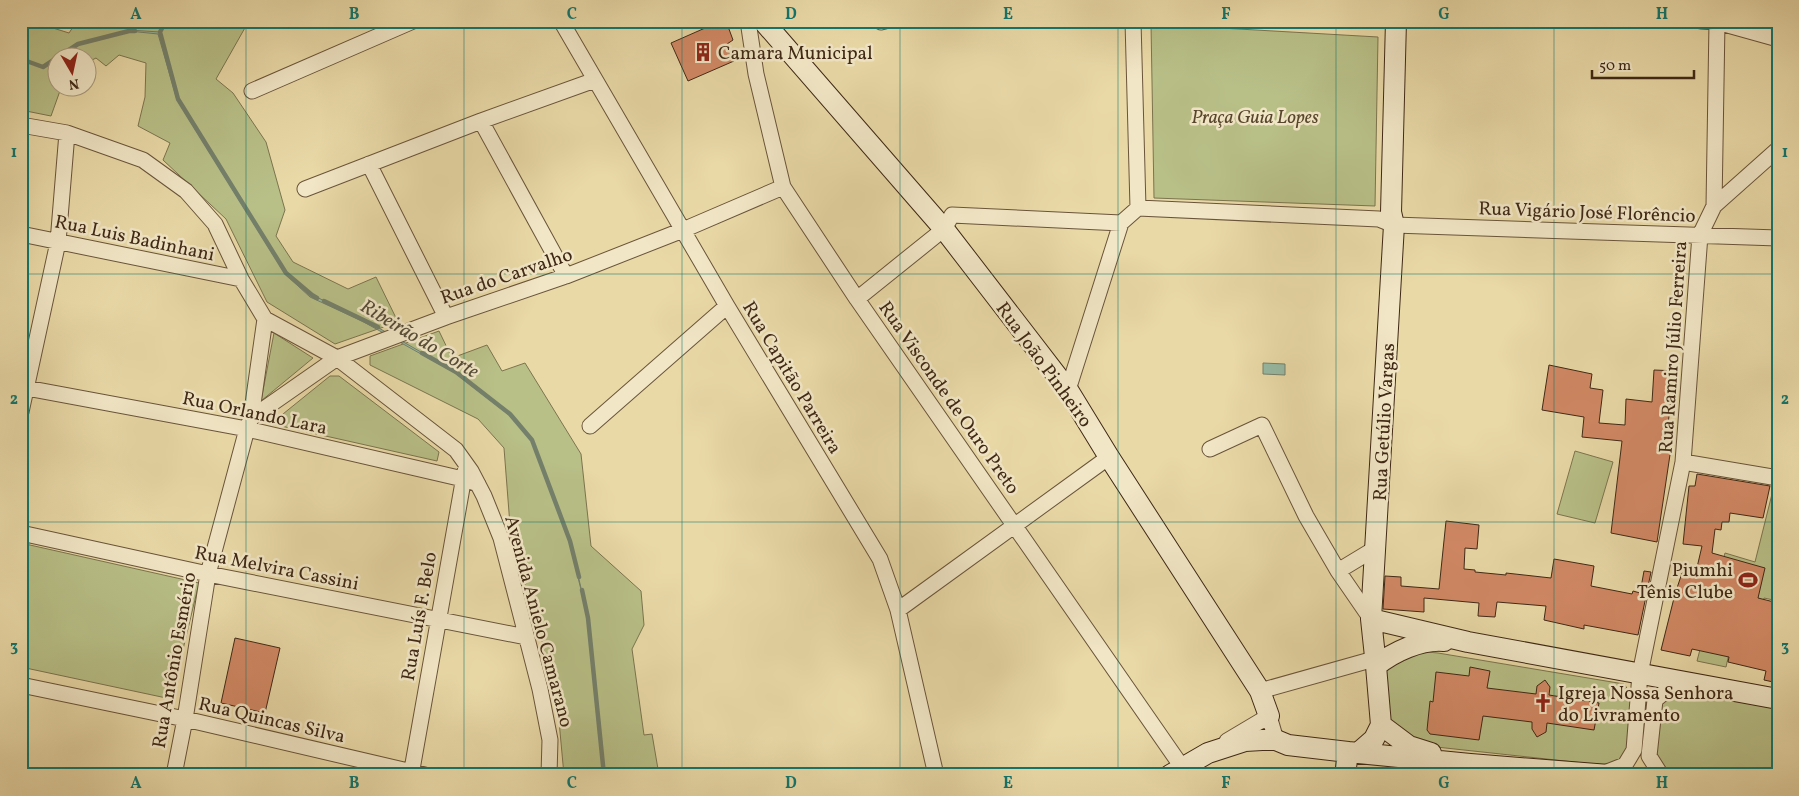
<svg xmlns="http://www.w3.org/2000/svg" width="1799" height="796" viewBox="0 0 1799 796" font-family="Vollkorn,serif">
  <rect width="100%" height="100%" fill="#e9d9a7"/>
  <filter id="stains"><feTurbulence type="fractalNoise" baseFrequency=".004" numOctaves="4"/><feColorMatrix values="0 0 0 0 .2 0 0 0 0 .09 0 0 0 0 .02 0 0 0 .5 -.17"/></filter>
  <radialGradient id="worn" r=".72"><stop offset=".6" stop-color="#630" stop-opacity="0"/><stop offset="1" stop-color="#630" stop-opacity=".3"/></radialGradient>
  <path fill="#b8bf87" stroke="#7c744e" d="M21,21h16v2l32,10 8,-12h168l1,5 -30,53 17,14 33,49 19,68 -9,26 17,26 55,27 28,-12 22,45 -63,22 -68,-42 -41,-83 -63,-59 7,-17 -32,-17 7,-29 1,-34 -27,-8 -13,11 -10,-8 -8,4v-4h-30v30h3l-10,28 -30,-6z
    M1151,24l227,13 -3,169 -221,-8z
    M439,331l13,27 35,-13 15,26 23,-8 56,91 10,92 50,45 3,34 -12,24 12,86 8,-1 7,41h-95l-5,-54 -17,-80 -31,-103 -7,-90 -26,-29 -108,-54v-9z
    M274,333l39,25 -52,43z
    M330,376h9l100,76 -2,9 -156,-35 -3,-8z
    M1575,451l38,11 -18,61 -38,-9z
    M1774,486l4,1v114l-14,-3 -10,43 -21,-5 -7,31 -29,-6 28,-108 30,9z
    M21,543l178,40 -28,116 -150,-32z
    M1427,652l11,1 186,31 8,11 -4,56 -7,10 -10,5 -193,-21 -28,-21 -4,-52c14,-14 22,-17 41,-20z
    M1679,691l99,18v66h-99l-18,-8 -6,-14 6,-46 4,-8z"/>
  <path fill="#97baa5" stroke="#74806b" d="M166,21l-6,11 18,67 108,174 26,22 51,24 93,53 54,42 22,26 38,101 18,77 16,157 -16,-157 -19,-77 -37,-101 -23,-25 -54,-42 -93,-52 -52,-24 -25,-23 -108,-174 -19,-66 -29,-3 -51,13 -35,23 -22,-8 22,8 35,-23 51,-14 31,2z
    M1263,363l22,1v11l-22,-1z"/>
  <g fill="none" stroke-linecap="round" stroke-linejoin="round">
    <path stroke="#74806b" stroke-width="4.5" d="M166,21l-6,11 18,67 108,174 26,22 5,3
      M21,59l22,8 35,-23 51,-13h6
      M324,301l54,26
      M422,353l34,19 54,42 22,26 38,101 9,36
      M582,590l6,28 16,157"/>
  </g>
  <path fill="#d28965" stroke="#3f2815" d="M721,21h5l7,19 -6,4 7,17 -46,20 -17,-38z
    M1549,365l43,9 -2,14 13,2 -4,33 26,2 1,-26 26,3 2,-32 24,1 -1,14h-4l-5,39h-2l-1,24h6l-14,94 -46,-9 11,-92 -40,-4 2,-20 -42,-7z
    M1697,474l73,12 -7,32 -33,-5 -1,9h-7l-1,8 -6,-1 -3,24 53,15 -7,30 20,5v80l-14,-3 2,-9 -38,-9 1,-5 -37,-8 -2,7 -29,-6 14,-56 7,-21 13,3 7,-30 -19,-2 6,-58h6z
    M1446,521l33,4 -2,24 -12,-1 -1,21 11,1v2l31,3v-2l45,5 3,-19 40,7 -3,20 41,8 1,-3 7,2 4,-22 7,1 -13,63 -54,-10v4l-40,-9 2,-14 -49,-4 -2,15 -17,-1 1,-13 -55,-5v14l-41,-3 2,-33 16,1v9l38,3z
    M235,638l45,10 -15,65 -44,-10z
    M1470,667l20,4 -3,17 49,6 1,-8 8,-6 5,7 -1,8 50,8 -5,27 -47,-7 -1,9 -9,5 -5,-8v-7l-49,-6 -4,24 -49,-6 -3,-4 3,-29 3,1 3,-30 33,4z"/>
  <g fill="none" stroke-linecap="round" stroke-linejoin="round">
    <g stroke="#6a543a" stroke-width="17">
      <path id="street" d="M561,21l166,285 153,253 18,51 38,165
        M748,21l8,53 27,113 74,112 325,468
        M1133,21l5,187
        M1701,21l16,1 61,17
        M881,22l4,-1
        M252,91l161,-70
        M481,121l85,155
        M21,125l46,8 76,27 43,31 29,33 26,55 24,40 72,39 119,92 15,21 13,25 17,42 39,151 10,51 -1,35
        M369,164l77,153
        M305,189l176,-68 114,-41
        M1714,206l64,-57
        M1138,208l241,11 15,6 384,13
        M21,234l220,45
        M857,299l87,-70 8,-14 169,8
        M21,387l226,42 216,50 15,5
        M1068,390l53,-167 17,-15
        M21,412l37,-170 9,-109
        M251,418l86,-60 109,-41 120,-41 117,-46 100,-43
        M590,426l137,-120
        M1210,449l52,-24 44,91 32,55 33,48
        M1683,462l95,16
        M21,533l187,41 318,63
        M1338,571l38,-23
        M898,610l211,-153
        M21,685l164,34 240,56
        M1260,691l114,-32
        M1227,741l42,-25 7,24
        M1602,774l23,-9 9,-15 6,-76 43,-212 17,-227 14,-29 3,-184
        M174,775l11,-56 23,-145 39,-145 4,-11 14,-99
        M411,775l54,-304
        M1661,775l-12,-19 6,-56 23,-19"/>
    </g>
    <g stroke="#3f2815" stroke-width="22">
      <path id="secondary" d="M763,21l181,208 124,161 41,67 151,234 9,25
        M1371,619l97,23 310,57
        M1376,666l-5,-47 23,-394 -3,-13 5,-191
        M1381,725l28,21 22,7
        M1358,753l16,-14 7,-14 -5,-59c17,-14 45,-27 68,-25
        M1170,775l38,-22 37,-12 17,-1h14l12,5 60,7 122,12 139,11
        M1345,775l3,-23"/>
    </g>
    <use href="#street" stroke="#f1e6c6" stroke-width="15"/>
    <use href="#secondary" stroke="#f1e6c6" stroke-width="20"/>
  </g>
  <path fill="none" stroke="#0f766e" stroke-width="1" stroke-opacity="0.55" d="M246,21v754M464,21v754M682,21v754M900,21v754M1118,21v754M1336,21v754M1554,21v754M21,274h1757M21,522h1757"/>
  <defs>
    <g id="building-bare" transform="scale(1.5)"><path d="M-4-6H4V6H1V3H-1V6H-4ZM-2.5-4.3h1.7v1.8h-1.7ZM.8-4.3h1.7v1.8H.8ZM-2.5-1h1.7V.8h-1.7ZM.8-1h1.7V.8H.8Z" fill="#8f2418" stroke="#f1e6c6" stroke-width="2.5" paint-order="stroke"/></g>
    <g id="stadium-bare" transform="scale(1.5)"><path d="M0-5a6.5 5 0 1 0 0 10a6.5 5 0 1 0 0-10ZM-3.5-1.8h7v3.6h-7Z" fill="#8f2418" stroke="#f1e6c6" stroke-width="2.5" paint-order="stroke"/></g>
    <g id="church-bare" transform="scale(1.5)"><path d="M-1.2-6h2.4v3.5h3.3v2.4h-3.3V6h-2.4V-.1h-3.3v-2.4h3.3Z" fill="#8f2418" stroke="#f1e6c6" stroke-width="2.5" paint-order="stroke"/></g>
  </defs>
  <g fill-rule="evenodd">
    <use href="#building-bare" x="703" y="52"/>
    <use href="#stadium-bare" x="1748" y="580"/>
    <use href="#church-bare" x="1543" y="703"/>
  </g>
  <g text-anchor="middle" stroke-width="5" stroke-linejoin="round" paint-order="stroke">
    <g font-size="19" fill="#3f2815" stroke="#f1e6c6" text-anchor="start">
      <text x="718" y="59">Camara Municipal</text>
      <text x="1733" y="576" text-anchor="end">Piumhi<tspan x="1733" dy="22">Tênis Clube</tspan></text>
      <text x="1558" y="699">Igreja Nossa Senhora<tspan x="1558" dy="22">do Livramento</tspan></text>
    </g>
    <g font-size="19" font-style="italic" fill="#57462c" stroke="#f1e6c6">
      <text x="1255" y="123">Praça Guia Lopes</text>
    </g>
    <g font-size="19" fill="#3f2815" stroke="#f1e6c6">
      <text transform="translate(1587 211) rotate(2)" y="7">Rua Vigário José Florêncio</text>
      <text transform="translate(135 237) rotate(12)" y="7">Rua Luis Badinhani</text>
      <text transform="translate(506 275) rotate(-19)" y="7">Rua do Carvalho</text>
      <text transform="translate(1672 347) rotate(-86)" y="7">Rua Ramiro Júlio Ferreira</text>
      <text transform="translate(1045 364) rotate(54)" y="7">Rua João Pinheiro</text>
      <text transform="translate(793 377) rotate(59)" y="7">Rua Capitão Parreira</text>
      <text transform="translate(950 397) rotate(55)" y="7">Rua Visconde de Ouro Preto</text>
      <text transform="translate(255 412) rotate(12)" y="7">Rua Orlando Lara</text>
      <text transform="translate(1383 422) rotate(-87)" y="7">Rua Getúlio Vargas</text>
      <text transform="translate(277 567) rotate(11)" y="7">Rua Melvira Cassini</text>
      <text transform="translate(418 616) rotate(-80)" y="7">Rua Luís F. Belo</text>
      <text transform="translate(540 621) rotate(75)" y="7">Avenida Anielo Camarano</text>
      <text transform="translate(173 660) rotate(-80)" y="7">Rua Antônio Esmério</text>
      <text transform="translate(272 719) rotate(13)" y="7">Rua Quincas Silva</text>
    </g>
    <g font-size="20" font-style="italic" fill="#554c39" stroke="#f1e6c6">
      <text transform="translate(420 338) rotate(31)" y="7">Ribeirão do Corte</text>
    </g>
  </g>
  <rect width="1799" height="796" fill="none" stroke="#e9d9a7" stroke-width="55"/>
  <g transform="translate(72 72) rotate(171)"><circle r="24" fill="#f1e6c6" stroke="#aa9a7f"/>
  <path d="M0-4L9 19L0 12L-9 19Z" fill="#8f2418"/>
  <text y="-8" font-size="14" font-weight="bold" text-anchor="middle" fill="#3f2815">N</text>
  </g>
  <path d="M1592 70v8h102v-8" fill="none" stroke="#3f2815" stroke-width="2.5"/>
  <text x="1599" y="70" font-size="15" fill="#3f2815" stroke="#f1e6c6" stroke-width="4" paint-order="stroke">50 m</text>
  <rect x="28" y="28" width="1744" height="740" fill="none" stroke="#0f766e" stroke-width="2"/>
  <g font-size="16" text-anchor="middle" font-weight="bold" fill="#0f766e">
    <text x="136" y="19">A</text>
    <text x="354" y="19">B</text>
    <text x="572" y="19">C</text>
    <text x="791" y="19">D</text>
    <text x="1008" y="19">E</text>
    <text x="1226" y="19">F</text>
    <text x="1444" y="19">G</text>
    <text x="1662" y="19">H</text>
    <text x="14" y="157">1</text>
    <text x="1785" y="157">1</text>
    <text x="14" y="404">2</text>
    <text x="1785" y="404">2</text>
    <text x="14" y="651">3</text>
    <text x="1785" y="651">3</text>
    <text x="136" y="788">A</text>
    <text x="354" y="788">B</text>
    <text x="572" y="788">C</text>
    <text x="791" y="788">D</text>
    <text x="1008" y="788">E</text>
    <text x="1226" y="788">F</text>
    <text x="1444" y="788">G</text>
    <text x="1662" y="788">H</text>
  </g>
  <rect width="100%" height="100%" filter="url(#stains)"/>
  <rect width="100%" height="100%" fill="url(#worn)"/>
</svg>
